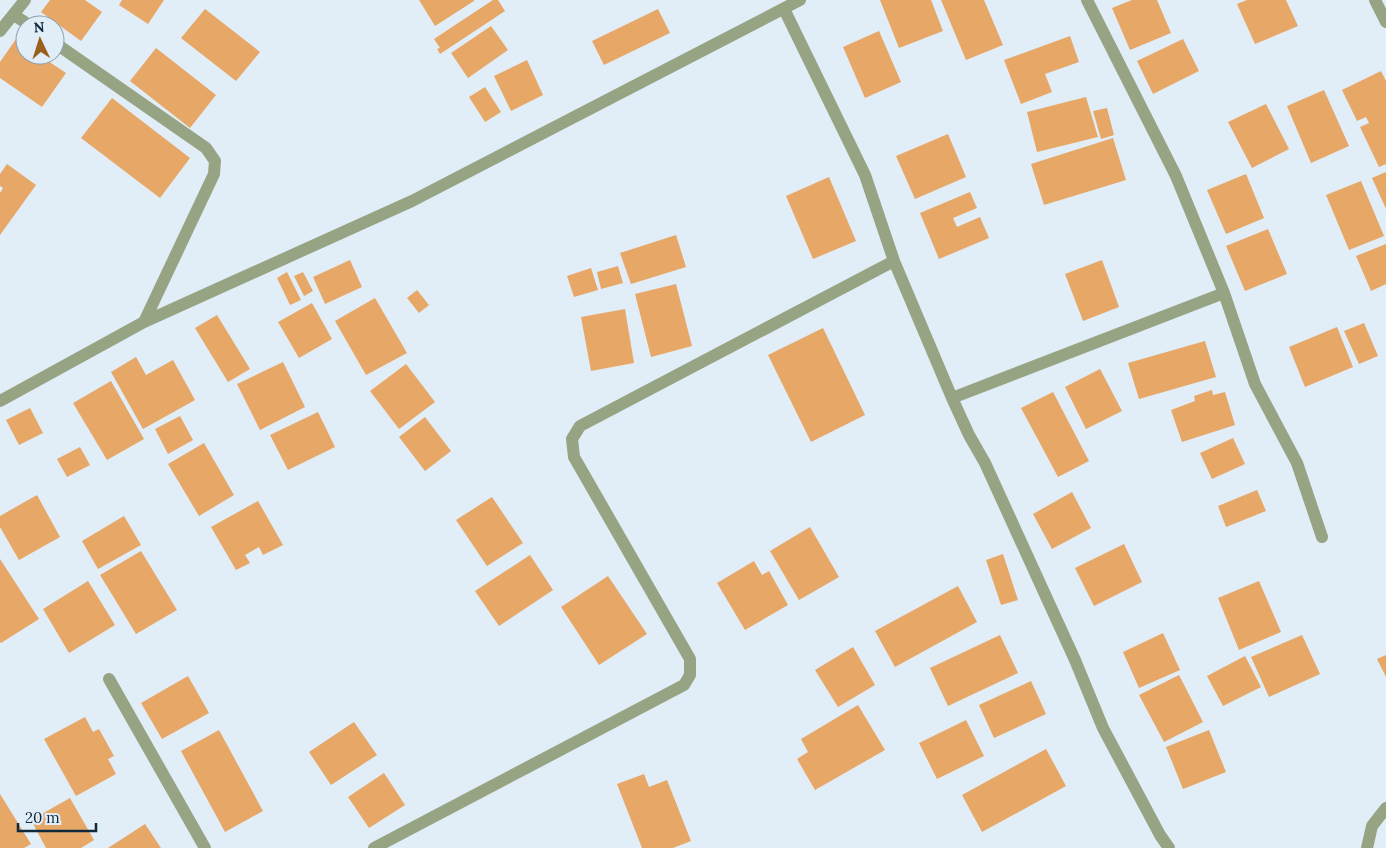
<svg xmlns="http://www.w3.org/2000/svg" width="1386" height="848" viewBox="0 0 1386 848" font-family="Lora,serif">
  <rect width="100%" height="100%" fill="#e1edf7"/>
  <path fill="#e7a767" d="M50,0h35l17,12 -21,29 -40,-29z
    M122,0h42l-16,24 -29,-19z
    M419,0h55v1l-39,25z
    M493,0h5l7,11 -65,43 -3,-5 3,-1 -6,-9z
    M880,0h51l12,31 -44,17z
    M941,0h43l19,45 -37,15z
    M1132,0h25l14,33 -41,17 -18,-42z
    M1247,0h39l12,26 -43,18 -18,-40z
    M205,9l55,43 -24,29 -55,-43z
    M658,9l12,24 -66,32 -12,-24z
    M491,26l17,24 -40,28 -17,-25z
    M879,31l22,51 -36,16 -22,-51z
    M1070,36l9,26 -34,12 7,18 -31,12 -17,-44z
    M16,39l9,6v10h14l27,18 -24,34 -42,-29v-16z
    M1183,39l16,32 -46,23 -16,-33z
    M156,48l60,47 -26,33 -60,-47z
    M527,60l16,35 -32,16 -17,-35z
    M1381,71l5,10v83l-7,3 -19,-40 9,-4 -3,-6 -9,4 -15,-31z
    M485,87l16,25 -16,10 -16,-25z
    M1324,90l25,56 -38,17 -24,-57z
    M1086,97l12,40 -61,15 -10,-40z
    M112,98l78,60 -30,40 -79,-60z
    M1266,104l23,45 -37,19 -24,-46z
    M1107,108l7,27 -13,4 -8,-28z
    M948,134l18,43 -51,22 -19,-43z
    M1113,138l13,42 -82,25 -13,-41z
    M7,164l29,21 -36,50v-42l3,-5 -3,-2v-12z
    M1386,172v37l-14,-31z
    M1246,174l18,44 -38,16 -19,-44z
    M829,177l27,64 -43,18 -27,-63z
    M1361,181l23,55 -35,14 -23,-55z
    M970,192l7,16 -24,10 4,9 23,-10 9,21 -50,21 -19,-46z
    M1268,229l19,45 -42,17 -19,-45z
    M676,235l10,32 -55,17 -11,-31z
    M1386,244v40l-15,7 -15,-35z
    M350,260l12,27 -37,17 -12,-27z
    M1102,260l17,47 -36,14 -18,-47z
    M618,266l5,17 -22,6 -4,-17z
    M591,268l7,22 -24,7 -7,-21z
    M287,272l14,28 -11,5 -13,-27z
    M303,272l10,19 -9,5 -10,-20z
    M676,284l16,62 -41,11 -16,-63z
    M417,290l12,15 -10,8 -12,-15z
    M375,298l32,55 -41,22 -31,-54z
    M312,303l20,36 -33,19 -21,-36z
    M625,309l9,54 -43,8 -10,-54z
    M217,315l33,54 -22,13 -33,-54z
    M1364,323l14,33 -19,8 -15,-33z
    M1337,327l16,40 -48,20 -16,-40z
    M823,328l42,87 -54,27 -43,-87z
    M1205,341l11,36 -77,22 -11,-36z
    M136,357l10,18 27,-15 22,40 -52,29 -32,-57z
    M283,362l22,45 -45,23 -23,-46z
    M406,364l29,38 -36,27 -29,-38z
    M1100,369l22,42 -36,18 -21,-42z
    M111,381l33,58 -37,21 -34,-57z
    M1212,390l1,5 12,-3 10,33 -53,17 -11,-32 24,-9 -1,-5z
    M1053,392l36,69 -31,16 -37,-69z
    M30,408l13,25 -24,12 -13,-25z
    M318,412l17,35 -47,23 -18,-35z
    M180,416l13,24 -25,14 -13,-25z
    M425,417l26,34 -26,20 -26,-34z
    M1233,438l12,26 -33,15 -12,-26z
    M204,443l30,52 -35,21 -31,-52z
    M80,447l10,18 -23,12 -10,-18z
    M1257,490l9,21 -40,16 -8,-21z
    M1072,492l19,36 -39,21 -19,-35z
    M37,495l23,42 -41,23 -19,-33v-11z
    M492,497l31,46 -36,23 -31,-46z
    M258,501l25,44 -20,10 -4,-8 -14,8 5,8 -14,7 -25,-43z
    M124,516l17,29 -43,24 -16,-28z
    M810,527l29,50 -40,23 -29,-49z
    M1124,544l18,38 -48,24 -19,-38z
    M141,551l36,59 -41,24 -36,-59z
    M1003,554l15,46 -17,5 -15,-45z
    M530,555l23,35 -54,36 -24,-35z
    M0,559l39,60 -38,24 -1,-1z
    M754,561l8,14 7,-4 19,34 -43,25 -28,-47z
    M608,576l39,58 -48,31 -38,-58z
    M88,581l27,44 -46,28 -26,-44z
    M1259,581l22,51 -42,18 -21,-52z
    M958,586l19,36 -82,45 -20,-36z
    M1163,633l17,37 -41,18 -16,-36z
    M1000,635l18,38 -70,33 -18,-38z
    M1302,635l18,39 -51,23 -18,-40z
    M853,647l22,38 -37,22 -23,-37z
    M1386,655v22l-9,-18z
    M1245,656l16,31 -38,19 -16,-30z
    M1179,675l24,47 -39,20 -25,-47z
    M188,676l21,37 -47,26 -21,-36z
    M1031,681l15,33 -52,24 -15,-33z
    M858,705l27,45 -70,40 -18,-31 11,-7 -7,-13z
    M85,717l8,15 6,-3 15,27 -6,3 8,15 -40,22 -32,-57z
    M966,720l18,36 -47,23 -18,-36z
    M354,722l23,33 -46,30 -22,-33z
    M219,730l44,81 -38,21 -44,-81z
    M1209,730l17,42 -43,17 -17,-42z
    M1046,749l20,37 -84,46 -20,-37z
    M384,773l21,32 -36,23 -21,-31z
    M644,774l5,13 18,-7 24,61 -18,7h-31l-25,-64z
    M0,794l31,50 -7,4h-24z
    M70,798l24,42 -13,8h-35l-15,-28z
    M145,824l16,24h-53z"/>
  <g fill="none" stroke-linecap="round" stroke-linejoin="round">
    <path stroke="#97a483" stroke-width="12" d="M1087,0l89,176 48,117 31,91 42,79 25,74
      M1375,0l11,22
      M784,9l81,166 29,86 58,137 17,37 16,28 90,197 28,68 57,107 9,13
      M14,15l15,10
      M0,31l25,-31
      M55,43l151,105 9,13 -1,13 -70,148
      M952,398l272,-105
      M0,401l144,-79 268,-121 388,-201
      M109,679l96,169
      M374,848l310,-163 6,-10v-16l-116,-202 -2,-18 8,-13 314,-165
      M1367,848l5,-22 14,-18"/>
  </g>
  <g transform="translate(40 40) rotate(356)"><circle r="24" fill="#e1edf7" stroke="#8d9fad"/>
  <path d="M0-4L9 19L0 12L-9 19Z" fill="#9a611e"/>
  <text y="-8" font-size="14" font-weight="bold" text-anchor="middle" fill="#10293d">N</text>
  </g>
  <path d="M18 823v8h78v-8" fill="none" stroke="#10293d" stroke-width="2.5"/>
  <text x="25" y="823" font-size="15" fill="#10293d" stroke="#e1edf7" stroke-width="4" paint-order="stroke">20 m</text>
</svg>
